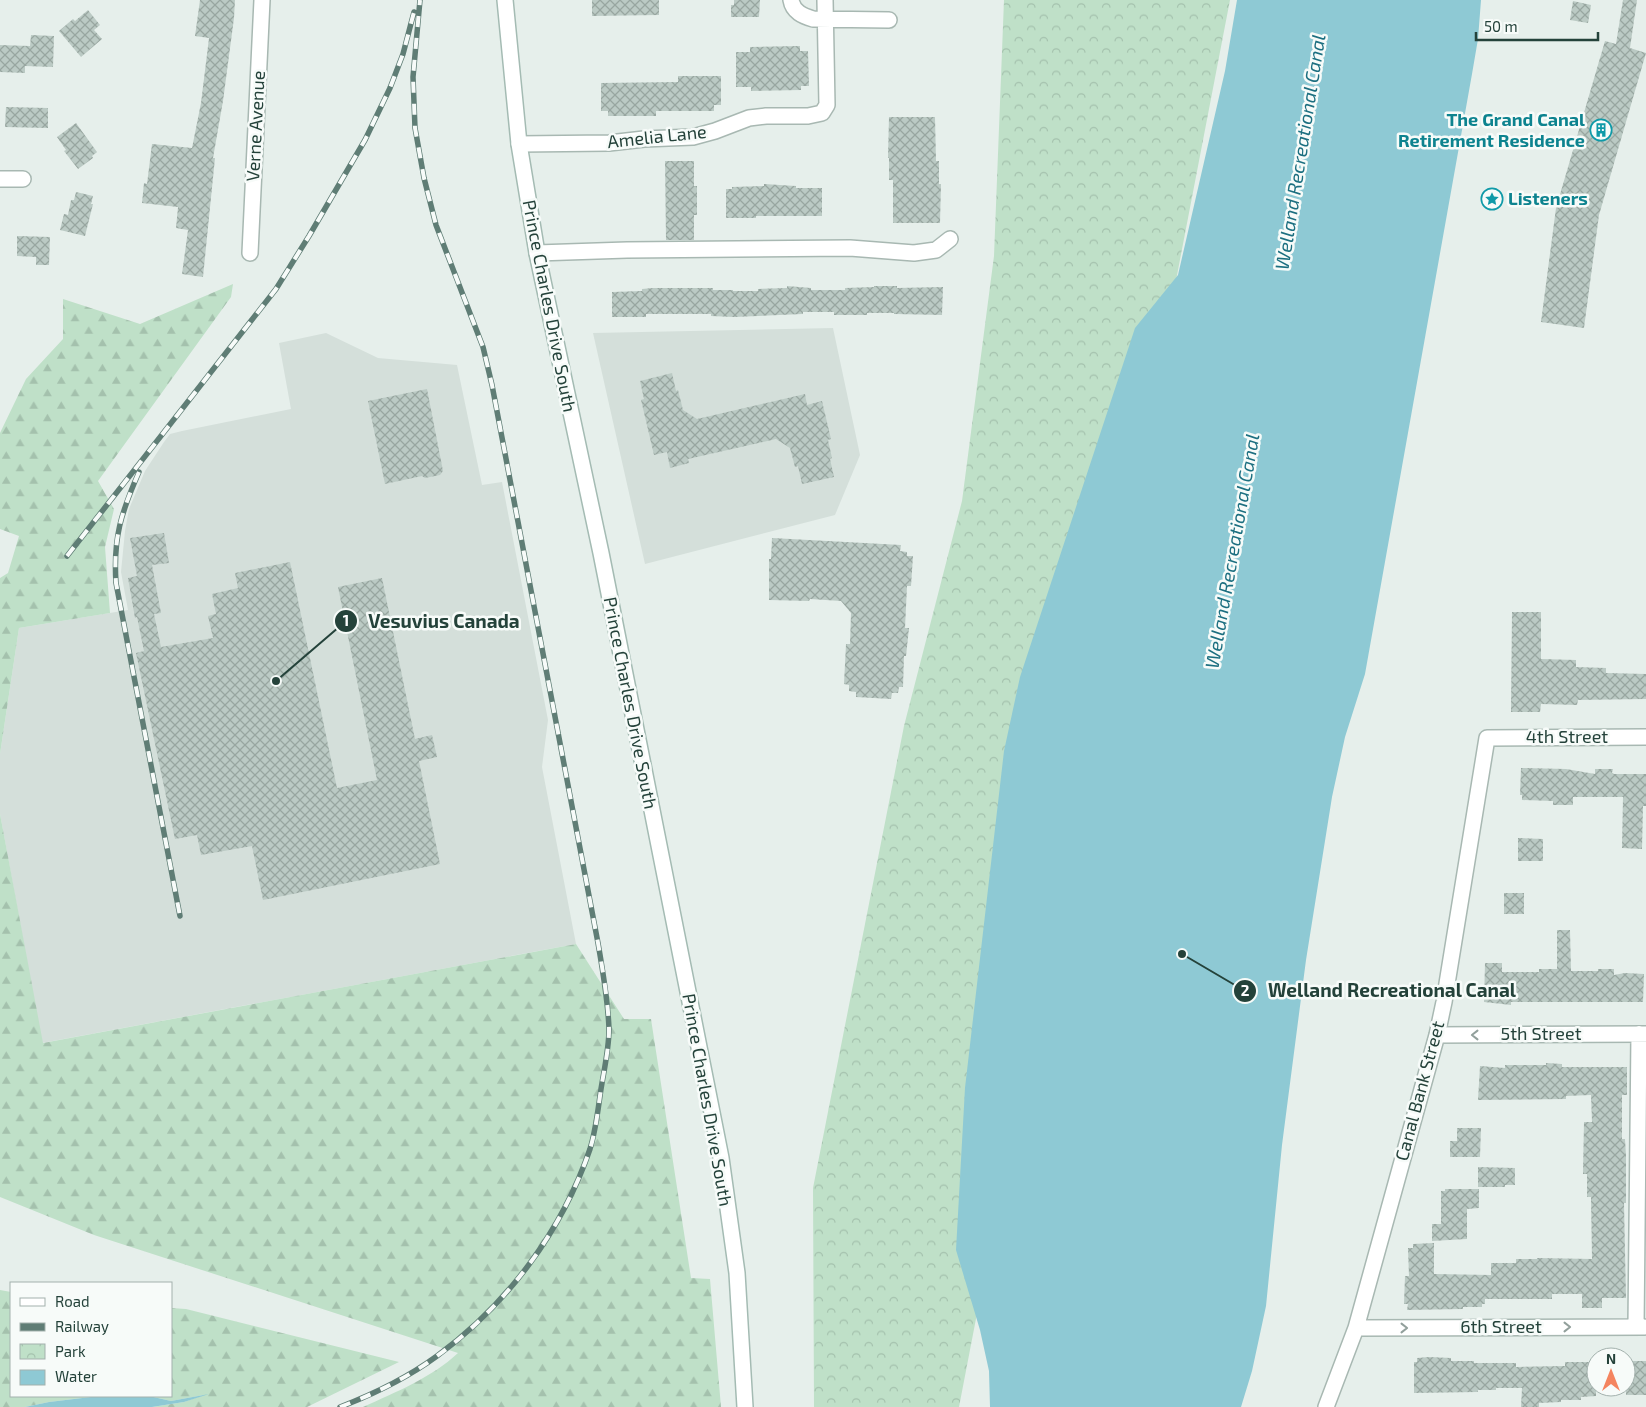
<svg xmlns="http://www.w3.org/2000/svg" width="1646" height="1407" viewBox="0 0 1646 1407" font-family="'Exo 2',sans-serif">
  <defs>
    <pattern id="forest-firs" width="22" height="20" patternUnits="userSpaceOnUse" patternTransform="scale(1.25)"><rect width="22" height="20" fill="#bfe0c8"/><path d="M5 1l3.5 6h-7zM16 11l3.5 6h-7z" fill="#a4c1ad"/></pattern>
    <pattern id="park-crowns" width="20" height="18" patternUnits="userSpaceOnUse" patternTransform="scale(1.25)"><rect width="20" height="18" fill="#bfe0c8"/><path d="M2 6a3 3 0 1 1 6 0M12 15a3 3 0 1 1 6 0" fill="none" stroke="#a4c1ad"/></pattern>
    <pattern id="building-cross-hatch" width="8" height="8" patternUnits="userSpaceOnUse" patternTransform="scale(1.25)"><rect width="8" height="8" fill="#bbcac4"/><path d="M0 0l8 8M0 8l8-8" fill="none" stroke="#98a6a0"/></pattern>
  </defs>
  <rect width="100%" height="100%" fill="#e6efeb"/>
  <path fill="#d4dfda" d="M833,328l27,127 -25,60 -190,49 -52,-231z
    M326,333l52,25 79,7 25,120 20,-3 46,238 -6,47 34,177 -534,99 -42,-229v-60l19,-126 109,-18 -7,-38 4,-41 4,-22 16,-38 19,-29 6,-8 12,-3 109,-22 -12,-66z"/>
  <path fill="url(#forest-firs)" d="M233,284l-2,13 -133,184 16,28 -9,38 5,66 -91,15 -19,126v-176l8,-5 11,-37 -19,-7v-96l26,-54 37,-40v-40l77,25z
    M0,814l43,229 533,-99 48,75h27l40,259 19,1 11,128h-358c33,-15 68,-29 95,-54l-364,-118 -94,-38z
    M0,1290l11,2v104h88l-50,6 -24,5h-25z
    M171,1308l15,1 213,53 -92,45h-155l32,-5 20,-7 -33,6 -22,-5h22z"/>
  <path fill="url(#park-crowns)" d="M1004,0h226l-271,1407h-145l-1,-219 91,-462 58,-225 32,-245z"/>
  <path fill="#8ec9d4" d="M1237,0h244l-3,39 -6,35 -107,600 -20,63 -13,60 -26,163 -24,185 -16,161 -14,65 -11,36h-251l-1,-36 -9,-41 -24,-80 9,-162 39,-337 16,-74 115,-349 43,-53 47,-204z
    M209,1394l-25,8 -32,5h-127l24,-5 50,-6h50l22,5z"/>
  <path fill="url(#building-cross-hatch)" d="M200,0h35l-1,18 -11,83 -10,57h2l-12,119 -21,-3 6,-44 -12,-2 2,-21 -36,-4 2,-20 3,1 5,-40 40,4 9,-45 8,-65 -14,-2z
    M592,0h67v15l-67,1z
    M734,0h26l-1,17h-28v-12h3z
    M1623,0h14l-7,48 16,5 -47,162 -15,113 -43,-6 15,-114 49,-167 11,3z
    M1573,1l18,4 -3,18 -18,-3z
    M88,10l12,15 -6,5 8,9 -21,18 -22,-26 14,-12 2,2z
    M31,35l23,1 -1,31 -28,-1v7l-25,-1v-27l30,1z
    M800,46v5h8l1,35h-8v4l-50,1v-4h-15v-35h14v-5z
    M678,76h43v29h-7v6h-58v5h-48v-5h-7v-28l77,-1z
    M6,107l42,1v20l-43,-1z
    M889,117h46l1,44h3v23h2l-1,39h-47v-43h-4v-22h-1z
    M76,123l21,29 -5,4 1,2 -15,11 -14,-18 2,-1 -9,-13z
    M665,161h29v25h3v29h-3v25h-28z
    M764,184l32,2v2h26v28h-66v2h-30v-29h6v-2l32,-1z
    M76,192l17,4 -2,8h2l-8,32 -25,-6 4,-16 4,1 3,-15h3z
    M17,236l33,1 -1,28h-13v-8l-19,-1z
    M787,286l24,2v2h34v-2l29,-1v-1h23v2l46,-1 -1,28 -48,-1v-1h-27v2h-33v-3h-31v2l-69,3 -23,-1v-2h-65v3h-34v-25l30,-1v-2l11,-1h60v2h20v1h25v-2l29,-1z
    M672,373l4,18 2,-1 5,20 14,9 108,-25 2,11 15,-4 9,38 -3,1 4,18 -2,1 4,18 -32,7 -4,-18 -3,1 -5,-19 -14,-9 -88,20 1,4 -19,5 -3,-16 -13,3 -13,-55 3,-1 -4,-18z
    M427,389l16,82 -3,4 -15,3 -3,-2 -37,8 -17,-83z
    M164,533l5,30 -17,2 9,48 -7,1 7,33 52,-9 -5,-22 8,-2 -4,-20 26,-6 -3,-15 55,-11 47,226 40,-8 -39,-193 44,-9 33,161 17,-4 5,22 -18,4 21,103 -177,36 -11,-54 -51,9 -4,-20 -22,4 -39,-186 8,-2 -7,-34 -2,1 -7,-40 9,-2 -7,-38z
    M772,538l129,7 -1,6 7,1v4h6l-2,30h-4l-2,42h4l-3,28h-2l-1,31h-4l-1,6h-6l-1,6 -35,-2v-5l-7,-1v-6l-5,-1 2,-40h4l1,-31 -10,-12 -31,-2 -1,2 -40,-1v-41h2z
    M1512,612h29v47l35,1v7l30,1v5l40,1v25l-68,1 -1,5 -36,-1 -1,8h-29z
    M1521,768l45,1 29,5v-5h18l-1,4 2,1h32v32h-3l-1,43 -20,-1 1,-51h-50v8h-20v-4l-31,-1v-5h-2z
    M1518,838l25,1v22h-25z
    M1504,893h20v21h-20z
    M1557,930h13l1,41h27v-2h16v6l11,-2 19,1 -1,28h-132v3l-27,-3 1,-39h17v9h37v-3h18z
    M1546,1063l16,1v3h65v28h-5v44h3l1,17v47h-2l2,95h-24v10h-20v-14h-30v5h-67v5h-3v3h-19v2l-56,1 1,-6h-4l1,-28h4l-1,-28h5v-4l21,-1v31l57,1v-12h25v-4h21v-1l55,1 -1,-62h-4v-23h-4l1,-52h8l-1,-27 -25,1v3l-88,1 2,-34 25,2v-3h41z
    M1457,1128h24l-1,29h-30v-16h7z
    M1478,1167l37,1v17h-10v2h-27z
    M1445,1189h34v19l-12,1v30l-35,2v-17h9v-33h4z
    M1429,1357l22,1v3h23v2h42v4l49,-1v-4h31v34l-15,1v3h-20v2l-22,1v4h-18l1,-19h-26v2h-18v2l-64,1v-31h3v-4z
    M1626,1361h20v34h-20z"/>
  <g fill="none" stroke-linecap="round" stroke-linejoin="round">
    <g stroke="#a8b8b2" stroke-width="18">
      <path id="street" d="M791,0c2,12 12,16 22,19l76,1
        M519,144l90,-1 35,-4 49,-2 22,-6 34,-13 17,-2h42l14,-3 5,-8 -2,-105
        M0,179h23
        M250,253l12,-253
        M537,253l90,-3 223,-2 64,5 22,-3 14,-11
        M1437,1035l209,-1
        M1636,1327l3,-293
        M1356,1328l288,-1
        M1326,1407l30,-79 81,-293 7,-33 43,-264 159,-1"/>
    </g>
    <g stroke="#a4bbb3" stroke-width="18">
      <path id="secondary" d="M505,0l14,144 18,109 64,300 120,605 16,115 8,134"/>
    </g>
    <use href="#street" stroke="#fff" stroke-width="15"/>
    <use href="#secondary" stroke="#fff" stroke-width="15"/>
    <g stroke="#5f7d75" stroke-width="5.5">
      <path id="rail" d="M139,472c-18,41 -26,66 -23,111l64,333
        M67,556l209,-267 33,-53 56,-96 25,-52 13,-34 11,-42
        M340,1407c34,-13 67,-29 97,-51 70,-51 125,-125 153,-207 6,-19 8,-40 11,-60 3,-19 8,-40 8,-60 -1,-29 -6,-57 -11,-86l-106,-558 -9,-38 -47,-122 -12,-47 -9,-50 -2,-51 7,-77"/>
    </g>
    <use href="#rail" stroke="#f7fbf9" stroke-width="4" stroke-dasharray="11" stroke-linecap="butt"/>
  </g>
  <defs><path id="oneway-chevron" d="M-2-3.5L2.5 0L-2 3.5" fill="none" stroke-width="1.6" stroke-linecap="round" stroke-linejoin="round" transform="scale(1.25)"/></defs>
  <g stroke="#92a09c">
    <use href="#oneway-chevron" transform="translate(1475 1035) rotate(180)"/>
    <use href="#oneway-chevron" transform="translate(1567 1327)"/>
    <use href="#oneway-chevron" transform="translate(1404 1328)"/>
  </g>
  <defs>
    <g id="building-ring" transform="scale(1.125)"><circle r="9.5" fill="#f7fbf9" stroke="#0f9aa8" stroke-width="1.5"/><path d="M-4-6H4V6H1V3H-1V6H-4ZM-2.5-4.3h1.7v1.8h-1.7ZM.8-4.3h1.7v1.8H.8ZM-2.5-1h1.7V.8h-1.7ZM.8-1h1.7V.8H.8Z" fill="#0f9aa8"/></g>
    <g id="sight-ring" transform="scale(1.125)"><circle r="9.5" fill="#f7fbf9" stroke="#0f9aa8" stroke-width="1.5"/><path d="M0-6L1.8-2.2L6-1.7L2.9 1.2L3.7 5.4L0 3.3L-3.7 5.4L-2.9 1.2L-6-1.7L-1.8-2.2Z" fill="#0f9aa8"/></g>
  </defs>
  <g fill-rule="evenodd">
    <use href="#building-ring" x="1601" y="130"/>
    <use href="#sight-ring" x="1492" y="199"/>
  </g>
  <g text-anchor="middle" stroke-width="5" stroke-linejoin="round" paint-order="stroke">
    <g font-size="18" font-weight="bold" fill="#0d838f" stroke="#f7fbf9" text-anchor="end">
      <text x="1585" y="126">The Grand Canal<tspan x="1585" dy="21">Retirement Residence</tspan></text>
      <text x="1508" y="205" text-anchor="start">Listeners</text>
    </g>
    <g font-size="18" fill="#24423a" stroke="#f7fbf9">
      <text transform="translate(256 126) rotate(-87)" y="6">Verne Avenue</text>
      <text transform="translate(657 137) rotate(-6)" y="6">Amelia Lane</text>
      <text transform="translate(549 306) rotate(79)" y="6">Prince Charles Drive South</text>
      <text transform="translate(630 703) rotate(79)" y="6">Prince Charles Drive South</text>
      <text x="1567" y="743">4th Street</text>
      <text x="1541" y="1040">5th Street</text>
      <text transform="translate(1420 1091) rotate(-75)" y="6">Canal Bank Street</text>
      <text transform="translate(707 1100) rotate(80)" y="6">Prince Charles Drive South</text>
      <text x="1501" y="1333">6th Street</text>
    </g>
    <g font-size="19" font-style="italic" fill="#1c6f80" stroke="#f7fbf9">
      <text transform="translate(1300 152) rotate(-81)" y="7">Welland Recreational Canal</text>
      <text transform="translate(1232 551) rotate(-80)" y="7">Welland Recreational Canal</text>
    </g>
  </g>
  <path fill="none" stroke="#24423a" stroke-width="2" d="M276 681L346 621M1182 954L1245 991"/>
  <g fill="#24423a" stroke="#f7fbf9" stroke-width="2">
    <circle cx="276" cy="681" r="5"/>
    <circle cx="1182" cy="954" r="5"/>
    <circle cx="346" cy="621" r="12"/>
    <circle cx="1245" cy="991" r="12"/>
  </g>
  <g font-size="15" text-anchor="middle" font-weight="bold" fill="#fff">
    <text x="346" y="626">1</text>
    <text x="1245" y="996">2</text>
  </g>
  <g font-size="19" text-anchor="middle" font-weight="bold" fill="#24423a" stroke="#f7fbf9" stroke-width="5" stroke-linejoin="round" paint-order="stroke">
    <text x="444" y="628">Vesuvius Canada</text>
    <text x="1392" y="997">Welland Recreational Canal</text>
  </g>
  <rect x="10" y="1282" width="162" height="115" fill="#f7fbf9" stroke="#a3b1ad"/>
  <rect x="20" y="1298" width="25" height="8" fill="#ffffff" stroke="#a3b1ad"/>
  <text x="55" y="1307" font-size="15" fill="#24423a">Road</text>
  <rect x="20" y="1323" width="25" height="8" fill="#5f7d75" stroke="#a3b1ad"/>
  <text x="55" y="1332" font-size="15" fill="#24423a">Railway</text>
  <rect x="20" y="1344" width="25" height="15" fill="url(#park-crowns)" stroke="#a3b1ad"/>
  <text x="55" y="1357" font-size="15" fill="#24423a">Park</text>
  <rect x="20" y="1370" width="25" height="15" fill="#8ec9d4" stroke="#a3b1ad"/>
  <text x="55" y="1382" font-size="15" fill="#24423a">Water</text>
  <g transform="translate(1611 1372)"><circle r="24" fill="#f7fbf9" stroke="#a3b1ad"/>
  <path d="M0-4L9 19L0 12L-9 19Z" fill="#f4845f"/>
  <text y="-8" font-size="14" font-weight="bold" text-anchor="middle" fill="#24423a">N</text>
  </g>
  <path d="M1476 32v8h122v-8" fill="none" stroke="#24423a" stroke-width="2.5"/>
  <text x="1484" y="32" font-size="15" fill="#24423a" stroke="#f7fbf9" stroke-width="4" paint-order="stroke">50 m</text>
</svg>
